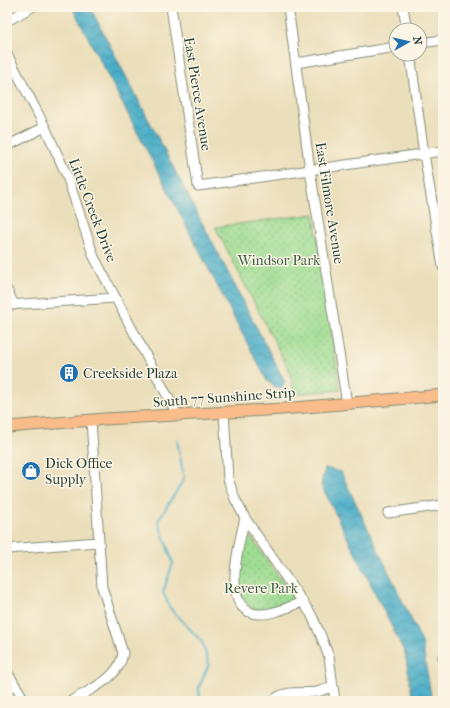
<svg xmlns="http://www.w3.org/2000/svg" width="450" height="708" viewBox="0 0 450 708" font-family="'IM FELL French Canon',serif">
  <defs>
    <pattern id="park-dots" width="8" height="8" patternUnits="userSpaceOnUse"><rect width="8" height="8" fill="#9edd93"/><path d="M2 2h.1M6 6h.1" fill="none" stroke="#80b479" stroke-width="1.8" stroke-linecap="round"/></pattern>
    <pattern id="water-waves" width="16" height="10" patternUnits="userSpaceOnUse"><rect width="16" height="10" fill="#49adc8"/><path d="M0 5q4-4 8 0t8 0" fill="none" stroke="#3c8ea3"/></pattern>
  </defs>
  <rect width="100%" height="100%" fill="#fcf5e5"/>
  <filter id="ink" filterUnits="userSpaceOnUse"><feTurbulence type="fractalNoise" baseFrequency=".025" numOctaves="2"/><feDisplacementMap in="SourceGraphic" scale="8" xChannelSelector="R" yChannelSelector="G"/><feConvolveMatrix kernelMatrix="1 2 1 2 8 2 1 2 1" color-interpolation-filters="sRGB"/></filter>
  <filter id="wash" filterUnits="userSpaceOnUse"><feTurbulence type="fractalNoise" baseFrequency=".012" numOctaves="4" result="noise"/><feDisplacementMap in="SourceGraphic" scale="16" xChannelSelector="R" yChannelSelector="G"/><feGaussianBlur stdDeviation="0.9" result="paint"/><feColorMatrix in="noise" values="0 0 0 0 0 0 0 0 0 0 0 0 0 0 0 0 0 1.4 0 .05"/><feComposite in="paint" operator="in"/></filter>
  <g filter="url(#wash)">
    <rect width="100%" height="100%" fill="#ebdeba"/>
    <path fill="url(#park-dots)" stroke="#5e8d64" d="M314,214l26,176 -46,4 -4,-22 -75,-145z
      M248,533l44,63v5c-9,3 -20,10 -30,9 -36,-2 -21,-53 -17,-76z"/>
    <path fill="url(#water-waves)" stroke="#34757e" d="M72,7h18l195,375 -4,7 -5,-1 -9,-7z
      M325,468l16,4 81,170 10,59h-19l-8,-48 -84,-168z"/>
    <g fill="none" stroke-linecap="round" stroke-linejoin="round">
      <path stroke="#49adc8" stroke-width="2" d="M177,439l7,40 -26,42 15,42 -10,29 7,16 32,34 7,22 -10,23 1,14"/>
    </g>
  </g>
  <g filter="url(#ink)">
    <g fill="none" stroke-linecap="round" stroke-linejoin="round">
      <g stroke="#858e77" stroke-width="11">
        <path id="minor" d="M171,7l27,179 245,-35
          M288,7l22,163 37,234
          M403,7l4,23
          M7,21l25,-14
          M420,43l23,-3
          M7,54l38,73 22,49 27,81 84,159
          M410,54l14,100 19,113
          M296,63l100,-16
          M7,146l38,-19
          M7,290l7,15
          M7,305l108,-7
          M224,412l4,67 7,20 10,19 66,96 10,22 8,21 6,44
          M388,513l55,-8
          M245,518c-5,22 -26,94 13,96 14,1 31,-7 44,-12
          M7,549l91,-7
          M443,657v1
          M7,672l18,29
          M71,701c20,-12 49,-23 52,-48l-21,-66 -11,-167
          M273,701c10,-12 31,-7 44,-9 5,-1 10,-4 16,-5"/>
      </g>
      <g stroke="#858e77" stroke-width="13">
        <path id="major" d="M7,427l98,-8 178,-10 160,-14"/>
      </g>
      <use href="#minor" stroke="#fff" stroke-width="9"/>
      <use href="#major" stroke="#f9bc8a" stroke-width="11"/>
    </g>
  </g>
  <defs>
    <g id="building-disc" transform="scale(1)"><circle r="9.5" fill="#1f6fb2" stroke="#fcf5e5"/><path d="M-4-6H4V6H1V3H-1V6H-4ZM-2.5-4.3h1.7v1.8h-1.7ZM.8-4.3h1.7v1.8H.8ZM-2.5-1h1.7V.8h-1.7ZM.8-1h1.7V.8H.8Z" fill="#fff"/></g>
    <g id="shop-disc" transform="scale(1)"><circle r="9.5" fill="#1f6fb2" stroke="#fcf5e5"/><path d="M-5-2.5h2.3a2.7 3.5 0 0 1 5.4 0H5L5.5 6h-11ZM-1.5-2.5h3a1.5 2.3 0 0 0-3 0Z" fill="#fff"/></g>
  </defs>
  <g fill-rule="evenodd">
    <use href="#building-disc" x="69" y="373"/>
    <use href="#shop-disc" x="31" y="471"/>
  </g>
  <g text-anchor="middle" stroke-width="3" stroke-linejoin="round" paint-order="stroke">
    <g font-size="14" fill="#1f3d34" stroke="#fcf5e5">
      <text transform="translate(198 94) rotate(81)" y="5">East Pierce Avenue</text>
      <text transform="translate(330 203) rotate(81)" y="5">East Filmore Avenue</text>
      <text transform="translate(93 210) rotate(69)" y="5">Little Creek Drive</text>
      <text transform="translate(224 397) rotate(-4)" y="5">South 77 Sunshine Strip</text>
    </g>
    <g font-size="14" fill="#385d47" stroke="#fcf5e5">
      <text x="279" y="265">Windsor Park</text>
      <text x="261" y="593">Revere Park</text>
    </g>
    <g font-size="14" fill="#1f3d34" stroke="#fcf5e5" text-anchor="start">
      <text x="83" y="378">Creekside Plaza</text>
      <text x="45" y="468">Dick Office<tspan x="45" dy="16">Supply</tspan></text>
    </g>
  </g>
  <rect width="450" height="708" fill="none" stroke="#fcf5e5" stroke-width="24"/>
  <g transform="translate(408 42) rotate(82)"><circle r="19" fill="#fcf5e5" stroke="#a4ab9e"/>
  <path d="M0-3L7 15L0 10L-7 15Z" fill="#1f6fb2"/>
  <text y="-6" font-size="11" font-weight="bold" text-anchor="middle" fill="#1f3d34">N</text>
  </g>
</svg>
